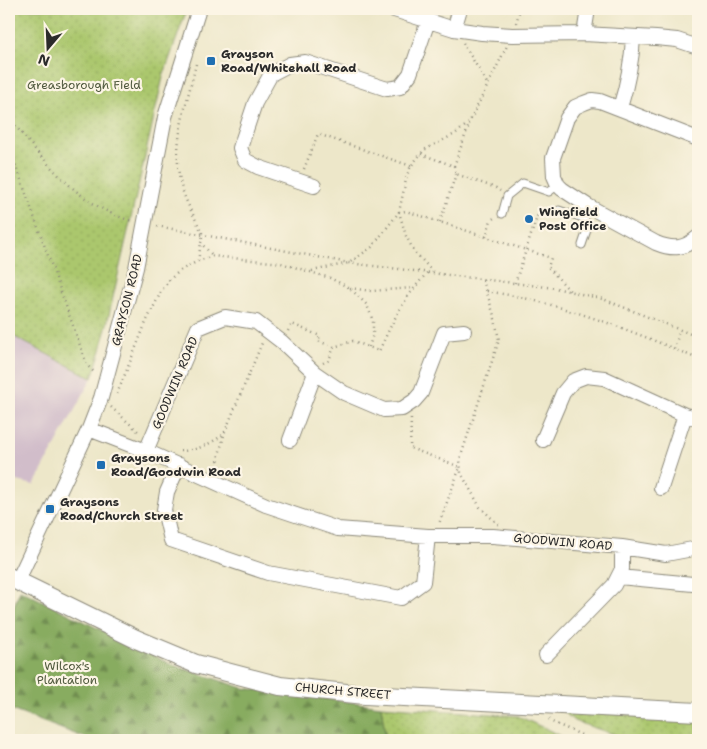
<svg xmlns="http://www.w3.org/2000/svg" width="707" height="749" viewBox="0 0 707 749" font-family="'Shantell Sans',sans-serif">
  <defs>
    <pattern id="grass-dots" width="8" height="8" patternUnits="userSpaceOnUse" patternTransform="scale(1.25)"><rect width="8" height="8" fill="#abc76d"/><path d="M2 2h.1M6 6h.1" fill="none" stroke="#93ab5f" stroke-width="1.8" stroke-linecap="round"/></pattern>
    <pattern id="forest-firs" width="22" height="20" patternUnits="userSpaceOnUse" patternTransform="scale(1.25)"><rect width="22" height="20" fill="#88ac60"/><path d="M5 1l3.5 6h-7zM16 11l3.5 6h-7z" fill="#6f8c4f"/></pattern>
  </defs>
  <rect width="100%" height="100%" fill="#fcf5e5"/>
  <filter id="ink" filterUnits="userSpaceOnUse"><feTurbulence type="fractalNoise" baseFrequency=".02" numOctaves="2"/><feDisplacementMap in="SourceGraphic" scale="10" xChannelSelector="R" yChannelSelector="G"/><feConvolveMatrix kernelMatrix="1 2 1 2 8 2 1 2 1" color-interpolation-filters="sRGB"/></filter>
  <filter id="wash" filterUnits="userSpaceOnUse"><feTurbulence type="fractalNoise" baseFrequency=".0096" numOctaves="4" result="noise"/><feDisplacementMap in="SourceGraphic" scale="20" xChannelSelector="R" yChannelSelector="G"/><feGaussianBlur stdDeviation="1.12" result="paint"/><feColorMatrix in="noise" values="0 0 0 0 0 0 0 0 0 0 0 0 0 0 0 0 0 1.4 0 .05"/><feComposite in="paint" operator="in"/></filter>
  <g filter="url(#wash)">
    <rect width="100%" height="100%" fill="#ede7c9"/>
    <path fill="#d1bdca" d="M9,334l83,44 -58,107 -25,-6z"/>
    <path fill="url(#grass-dots)" stroke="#6b794c" d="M9,9h178l-24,68 -62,273 -9,28 -83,-44z
      M381,706l137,10 52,24h-184z
      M562,710l136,10v20h-67l-57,-19z"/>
    <path fill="url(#forest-firs)" stroke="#5a6c46" d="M20,590l150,74 73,24 138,18 5,34h-295l-82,-31v-90z"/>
  </g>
  <g filter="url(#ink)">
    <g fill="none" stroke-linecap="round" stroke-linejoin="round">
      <g stroke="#8c897a" stroke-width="9">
        <path id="service" d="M559,210l24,8
          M502,214l5,-18 16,-13 26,9 9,-7
          M582,245l5,-15v-7l-4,-5 5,-12"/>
      </g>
      <g stroke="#8c897a" stroke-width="16">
        <path id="minor" d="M391,9l63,20 28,4 30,2 72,-1 72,4 21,2 21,7
          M454,29l6,-20
          M584,34l4,-25
          M620,108c7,-23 12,-45 13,-70
          M698,139l-98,-38 -8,-1 -8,3 -9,4 -8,11 -14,40 1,18 4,9 4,4 26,17 68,37c17,7 28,6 42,-6
          M314,186l-56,-19 -13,-7 -5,-12 15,-45 16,-29 19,-10 15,-2 82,27 13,-2 10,-13 18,-53
          M89,429l57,22 120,54 72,24 90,7h65l129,11 44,7 32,-6
          M290,440l25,-67
          M543,440l20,-47 10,-12 13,-5 18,2 81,37 13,3
          M146,451l52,-123 27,-11 31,5 26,20 33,31 29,20 40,17 18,-1 12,-8 7,-8 23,-60 20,-2
          M179,465l-12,27 -3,18 7,30 97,33 133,25 22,-16 5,-46
          M661,488l24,-73
          M619,577l74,7
          M18,580l71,-151 12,-31 35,-130 29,-151 34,-108
          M546,655l68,-70 8,-16v-22"/>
      </g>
      <g stroke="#8c897a" stroke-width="20">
        <path id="tertiary" d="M9,577l127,62 60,25 84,22 85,9 333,17"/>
      </g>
      <path stroke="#8c897a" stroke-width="2.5" stroke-dasharray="1 4" stroke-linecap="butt" d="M516,23l4,-14
        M463,43l25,42
        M196,64c-9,40 -25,80 -15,121 4,17 15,34 22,50l-2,8 12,13
        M9,118c34,41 69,88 123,103
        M9,128l3,-6
        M9,146l78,219 8,8
        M421,154l33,12 2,8 40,14 4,3
        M454,166l15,-41
        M304,169l14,-35 93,32
        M440,222l16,-48
        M157,226l192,37 206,25 48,11 95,38
        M486,237l5,-17 3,-2
        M198,261l3,-18
        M312,271l37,-8 23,-16 27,-35 7,-1 145,47 -3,9 22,24
        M433,272l-19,-21 -8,-15 -7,-24 8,-37 4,-9 13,-16 31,-16 14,-11 38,-77
        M483,280l12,39 4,21 -39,119 1,14 19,34 19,18
        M515,283l23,-69 14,3v-1
        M350,288l21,3 42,-3
        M487,291c15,3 30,5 45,9 57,14 113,36 166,59
        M288,331l4,-7 28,12 -2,5 16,6 19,-6 26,10c15,-32 24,-52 49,-79
        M674,349l6,-19
        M323,363l6,-3 5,-13
        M117,394l30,-74 15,-30 8,-11 11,-9 17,-9 15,-5 68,7 49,15 20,10 17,17 6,16v13l-4,13
        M111,407l29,26
        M411,419l-1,29 50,19 -21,57
        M180,451c17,0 30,-7 44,-17l38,-91
        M220,471l-2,-12 6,-24
        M549,719l3,3 34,15 13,3"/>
      <use href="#service" stroke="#fff" stroke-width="7"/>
      <use href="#minor" stroke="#fff" stroke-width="14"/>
      <use href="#tertiary" stroke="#fff" stroke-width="18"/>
    </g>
  </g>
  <g fill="#1f6fb2" stroke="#fcf5e5" stroke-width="2">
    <rect x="206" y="56" width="10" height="10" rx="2.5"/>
    <circle cx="529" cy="219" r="5"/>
    <rect x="96" y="460" width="10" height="10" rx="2.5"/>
    <rect x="45" y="504" width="10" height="10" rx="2.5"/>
  </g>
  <g text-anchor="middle" stroke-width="4.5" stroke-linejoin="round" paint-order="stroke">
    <g font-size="12" font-weight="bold" fill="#2b2b2b" stroke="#fcf5e5" text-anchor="start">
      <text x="221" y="58">Grayson<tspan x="221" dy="14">Road/Whitehall Road</tspan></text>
      <text x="539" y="216">Wingfield<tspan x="539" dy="14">Post Office</tspan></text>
      <text x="111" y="462">Graysons<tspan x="111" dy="14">Road/Goodwin Road</tspan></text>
      <text x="60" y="506">Graysons<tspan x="60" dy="14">Road/Church Street</tspan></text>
    </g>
    <g font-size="12" fill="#515a3f" stroke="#fcf5e5">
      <text x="84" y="89">Greasborough Field</text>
      <text x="67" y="670">Wilcox's<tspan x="67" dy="14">Plantation</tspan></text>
    </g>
    <g font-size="12" fill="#2b2b2b" stroke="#fcf5e5">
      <text transform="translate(127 300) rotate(-76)" y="4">GRAYSON ROAD</text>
      <text transform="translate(175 383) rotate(-67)" y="4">GOODWIN ROAD</text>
      <text transform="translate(563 542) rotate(5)" y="4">GOODWIN ROAD</text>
      <text transform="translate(343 691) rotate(5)" y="4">CHURCH STREET</text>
    </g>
  </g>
  <rect width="707" height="749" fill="none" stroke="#fcf5e5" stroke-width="30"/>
  <g transform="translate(48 48) rotate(199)" stroke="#fcf5e5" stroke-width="4" paint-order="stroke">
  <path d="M0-4L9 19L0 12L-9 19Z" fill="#2b2b2b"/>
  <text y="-8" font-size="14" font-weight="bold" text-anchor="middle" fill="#2b2b2b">N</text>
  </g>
</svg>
